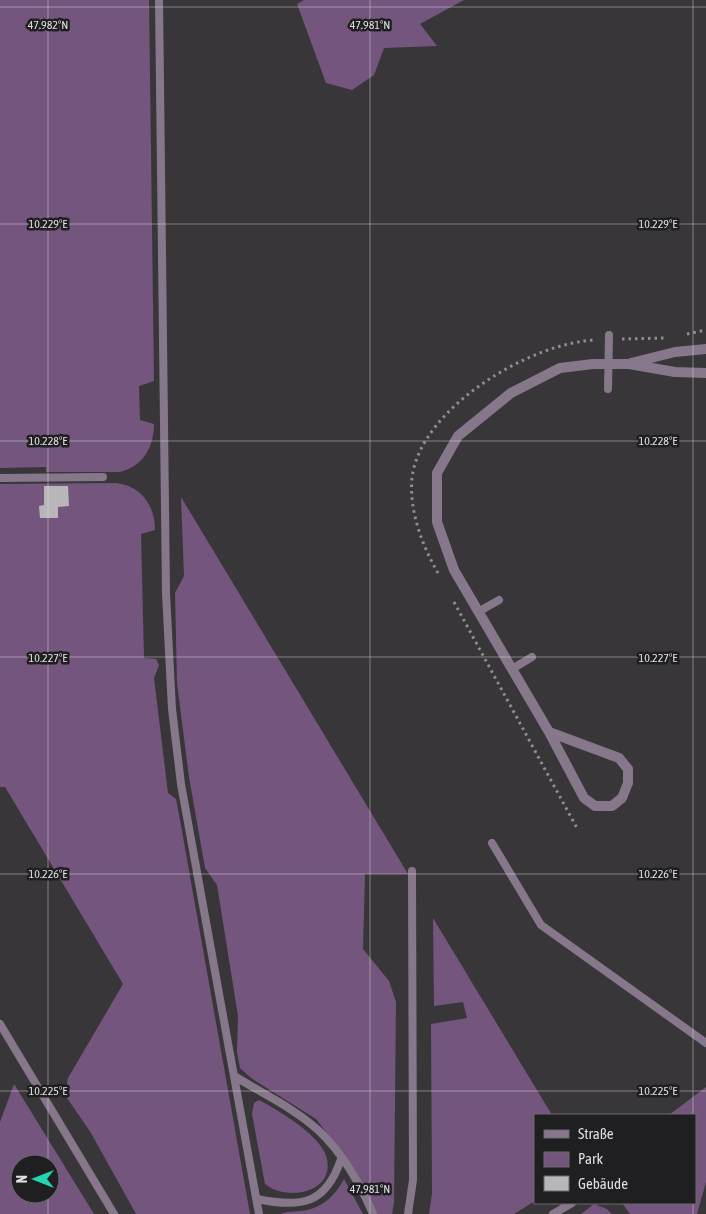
<svg xmlns="http://www.w3.org/2000/svg" width="706" height="1214" viewBox="0 0 706 1214" font-family="'Asap Condensed',sans-serif">
  <rect width="100%" height="100%" fill="#39363a"/>
  <path fill="#74557d" fill-rule="evenodd" d="M0,0h149l5,381 -15,5 1,34 14,4c0,23 -11,43 -35,48h-73v-5l-46,1z
    M304,0h160l-44,24 17,22 -53,2 -10,27 -22,15 -26,-7 -29,-79z
    M116,483c25,3 39,22 39,47l-14,4 3,124 12,1 3,6 -5,13 14,115 8,6 4,21 70,394h-114l-45,-81 -26,-38 3,-17 55,-94 -118,-197h-5v-303z
    M181,497l227,377h-43l-2,75 26,32 7,21 -2,201 -2,11h-17l-29,-56 -30,-39 -65,-41 -11,-10 -3,-16 1,-36 -21,-131 -12,-17 -16,-91 -12,-94 -2,-90 9,-17z
    M433,918l119,197h-17v86l-21,13h-85l3,-20 -1,-170 36,-6 -4,-16 -29,4z
    M14,1084l80,130h-94v-92zM20,1164h30v30h-30z
    M706,1087v95l-9,32h-67l-8,-11h73v-88h-26z
    M259,1100c19,10 57,33 66,53 15,38 -36,50 -60,31l-13,-70 2,-11z
    M344,1179l19,35h-82c6,-3 13,-2 20,-3 20,-2 34,-15 43,-32z
    M594,1204l13,5 5,5h-31z"/>
  <path fill="#b9b6ba" d="M44,486h24l1,20 -11,1v11h-18l-1,-12 5,-1z"/>
  <g fill="none" stroke-linecap="round" stroke-linejoin="round">
    <path stroke="#908e91" stroke-width="3" stroke-dasharray="2.5 4" stroke-linecap="butt" d="M687,334l19,-4
      M622,339l44,-1
      M438,573c-16,-28 -29,-62 -26,-95 8,-70 119,-136 184,-138
      M454,602l124,228"/>
    <path stroke="#86788a" stroke-width="8" d="M159,0l7,593 6,116 9,75 78,430
      M608,389l1,-54
      M0,478l103,-1
      M478,612l21,-12
      M512,669l20,-12
      M492,843l49,82 165,118
      M0,1024l114,190
      M236,1077c27,17 58,31 82,53 23,21 43,55 55,84
      M257,1199c43,9 69,6 84,-40
      M408,1214l5,-34 -1,-309
      M553,1214l19,-11"/>
    <path stroke="#86788a" stroke-width="10" d="M631,363l44,-11 31,-3
      M549,732l70,26 9,11v14l-6,15 -10,8h-17l-11,-8 -35,-66 -95,-162 -17,-48v-49l21,-37 53,-43 49,-25 33,-4h36l46,8 31,1"/>
  </g>
  <path fill="none" stroke="#dfdee0" stroke-width="1" stroke-opacity="0.45" d="M48,0v1164M370,0v1214M693,0v1115M0,7h706M0,224h706M0,441h706M0,657h706M0,874h706M0,1091h706M48,1194v20M693,1203v11"/>
  <g font-size="12" text-anchor="middle" fill="#dfdee0" stroke="#1f1e20" stroke-width="5" stroke-linejoin="round" paint-order="stroke">
    <text x="48" y="29">47.982°N</text>
    <text x="370" y="29">47.981°N</text>
    <text x="658" y="228">10.229°E</text>
    <text x="48" y="228">10.229°E</text>
    <text x="658" y="445">10.228°E</text>
    <text x="48" y="445">10.228°E</text>
    <text x="48" y="662">10.227°E</text>
    <text x="658" y="662">10.227°E</text>
    <text x="48" y="878">10.226°E</text>
    <text x="658" y="878">10.226°E</text>
    <text x="48" y="1095">10.225°E</text>
    <text x="658" y="1095">10.225°E</text>
    <text x="370" y="1193">47.981°N</text>
  </g>
  <rect x="534" y="1114" width="162" height="90" fill="#1f1e20" stroke="#6c6b6d"/>
  <rect x="544" y="1130" width="25" height="8" fill="#86788a" stroke="#6c6b6d"/>
  <text x="578" y="1139" font-size="15" fill="#dfdee0">Straße</text>
  <rect x="544" y="1152" width="25" height="15" fill="#74557d" stroke="#6c6b6d"/>
  <text x="578" y="1164" font-size="15" fill="#dfdee0">Park</text>
  <rect x="544" y="1176" width="25" height="15" fill="#b9b6ba" stroke="#6c6b6d"/>
  <text x="578" y="1189" font-size="15" fill="#dfdee0">Gebäude</text>
  <g transform="translate(35 1179) rotate(270)"><circle r="24" fill="#1f1e20" stroke="#6c6b6d"/>
  <path d="M0-4L9 19L0 12L-9 19Z" fill="#22d5af"/>
  <text y="-8" font-size="14" font-weight="bold" text-anchor="middle" fill="#dfdee0">N</text>
  </g>
</svg>
